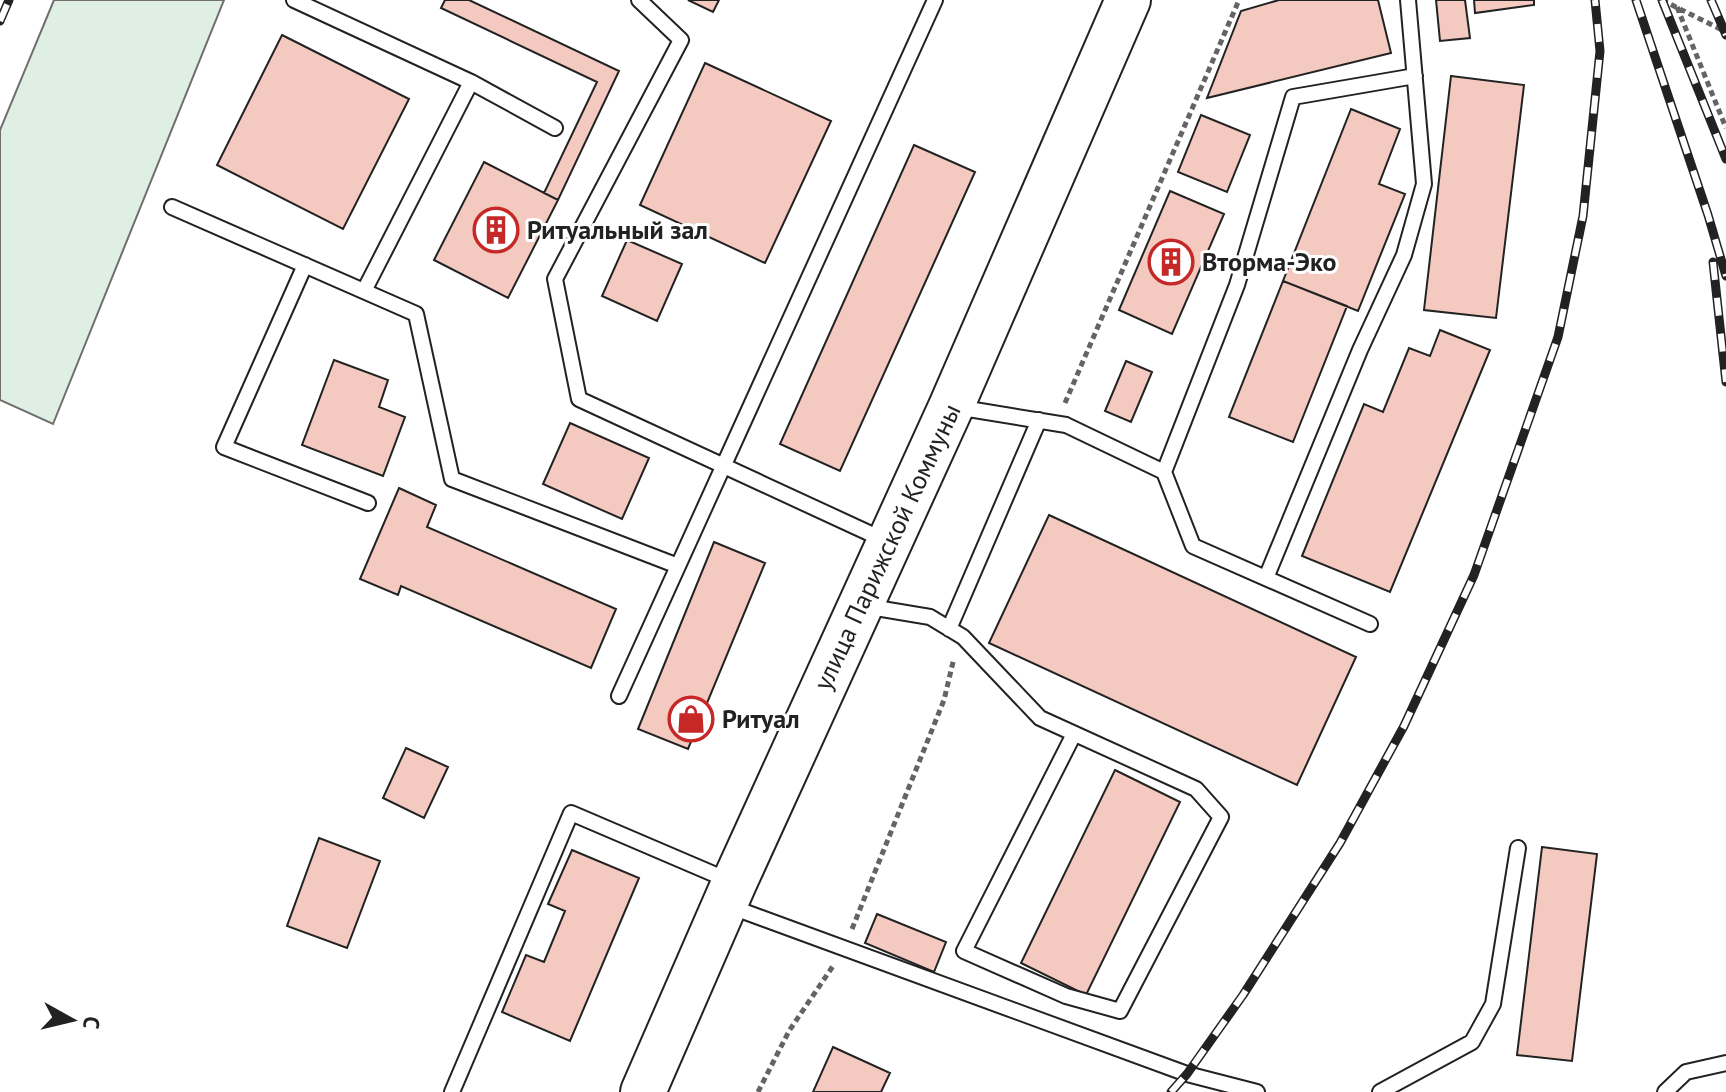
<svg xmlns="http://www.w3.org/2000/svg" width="1726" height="1092" viewBox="0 0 1726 1092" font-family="'PT Sans',sans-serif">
  <rect width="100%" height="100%" fill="#fff"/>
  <path fill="#e0efe3" stroke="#6f6f6f" stroke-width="2" d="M54,0h170l-171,424 -53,-24v-270z"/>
  <path fill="#f3c9c0" stroke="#222" stroke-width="2" d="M445,0h24l150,71 -61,129 -14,-7 53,-111 -156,-74z
    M688,0h31l-6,12z
    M1279,0h99l13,53 -184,45 34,-87z
    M1436,0h29l5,38 -30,3z
    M1474,0h60v5l-59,8z
    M282,35l127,64 -66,130 -126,-64z
    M705,63l126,58 -66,142 -125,-58z
    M1451,76l73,9 -28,233 -72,-8z
    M1351,109l49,20 -21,55 26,10 -47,117 -75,-30z
    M1201,115l49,20 -23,57 -49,-20z
    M914,145l61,27 -135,299 -60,-27z
    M484,162l74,38 -50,98 -74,-38z
    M1170,191l54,23 -52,120 -53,-24z
    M627,240l55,24 -25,57 -55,-25z
    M1283,281l64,25 -54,136 -64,-25z
    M1440,330l50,20 -100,242 -88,-36 62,-152 19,8 26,-64 21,8z
    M334,360l54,20 -9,27 26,10 -22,59 -81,-31z
    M1126,361l26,11 -21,50 -26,-11z
    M570,423l79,35 -27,61 -79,-35z
    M399,488l37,17 -9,22 189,82 -25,59 -190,-82 -3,9 -38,-16z
    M1049,515l307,142 -59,128 -308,-142z
    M714,542l51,21 -77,186 -50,-20z
    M406,748l42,19 -24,51 -41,-20z
    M1115,770l65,32 -94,193 -65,-32z
    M319,838l61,23 -33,87 -60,-22z
    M1542,847l55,7 -25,207 -55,-6z
    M572,850l67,28 -69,163 -68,-29 24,-57 18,7 21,-51 -17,-7z
    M877,914l69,28 -12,30 -69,-29z
    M833,1047l57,26 -9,19h-68z"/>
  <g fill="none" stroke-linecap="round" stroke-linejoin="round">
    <g stroke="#222" stroke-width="18">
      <path id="service" d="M294,0l177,82 -107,209
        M639,0l42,40 -126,239 24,120 305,141
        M471,82l84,46
        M172,207l244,107 36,165 226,87
        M305,265l-81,182 144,56
        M956,407l110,18 98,47 29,74 177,78
        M1164,472l73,-187 56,-188 122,-21
        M1266,578l94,-228 44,-95 20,-71 -16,-184
        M864,606l66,11 33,20 77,81 156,71 25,28 -101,194 -54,-15 -102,-45 110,-217
        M949,629l90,-209
        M619,696l316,-696
        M729,906l458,168 70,18
        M452,1092l119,-279 159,68
        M1380,1092l92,-50 21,-38 25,-156
        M1665,1092l21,-20 40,-9"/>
    </g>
    <g stroke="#222" stroke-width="48">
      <path id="primary" d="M643,1092l91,-209 217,-476 177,-407"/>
    </g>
    <path stroke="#646464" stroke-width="5" stroke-dasharray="6 4" stroke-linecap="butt" d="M1662,0l64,32
      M1677,7l49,121
      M1065,403l174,-403
      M852,929l92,-229 10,-42
      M758,1092l31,-61 44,-65"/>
    <use href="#service" stroke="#fff" stroke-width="14"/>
    <use href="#primary" stroke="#fff" stroke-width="44"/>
    <g stroke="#222" stroke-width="9">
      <path id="rail" d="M1636,0l72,215 18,61
        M1662,0l64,159
        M1711,0l15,35
        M0,21l9,-21
        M1713,262l13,120
        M1171,1092l16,-18 56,-79 97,-152 64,-117 70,-151 84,-238 25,-121 17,-165 -5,-51"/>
    </g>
    <use href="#rail" stroke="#fff" stroke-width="6" stroke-dasharray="18" stroke-linecap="butt"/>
  </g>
  <defs>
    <g id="building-ring" transform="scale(2.3)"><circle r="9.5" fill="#fff" stroke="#c62828" stroke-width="1.5"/><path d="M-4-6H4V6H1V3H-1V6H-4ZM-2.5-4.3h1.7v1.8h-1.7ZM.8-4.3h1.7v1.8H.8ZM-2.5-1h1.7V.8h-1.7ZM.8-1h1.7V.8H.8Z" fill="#c62828"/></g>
    <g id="shop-ring" transform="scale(2.3)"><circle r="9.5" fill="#fff" stroke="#c62828" stroke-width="1.5"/><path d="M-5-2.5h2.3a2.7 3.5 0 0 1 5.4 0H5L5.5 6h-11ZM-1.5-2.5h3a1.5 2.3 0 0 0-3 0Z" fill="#c62828"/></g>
  </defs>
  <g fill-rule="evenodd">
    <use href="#building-ring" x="496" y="230"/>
    <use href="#building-ring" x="1171" y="262"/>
    <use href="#shop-ring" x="691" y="719"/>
  </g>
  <g text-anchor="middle" stroke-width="6" stroke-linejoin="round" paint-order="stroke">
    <g font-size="26" font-weight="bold" fill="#222" stroke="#fff" text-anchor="start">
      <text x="527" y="239">Ритуальный зал</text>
      <text x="1202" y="271">Вторма-Эко</text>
      <text x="722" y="728">Ритуал</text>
    </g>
    <g font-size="26" fill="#222" stroke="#fff">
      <text transform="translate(887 547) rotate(-65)" y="9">улица Парижской Коммуны</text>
    </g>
  </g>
  <g transform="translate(72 1020) rotate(98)" stroke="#ffffff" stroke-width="6" paint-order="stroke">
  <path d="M0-6L14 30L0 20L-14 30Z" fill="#222222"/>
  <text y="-12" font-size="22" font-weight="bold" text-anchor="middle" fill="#222222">С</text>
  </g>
</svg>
